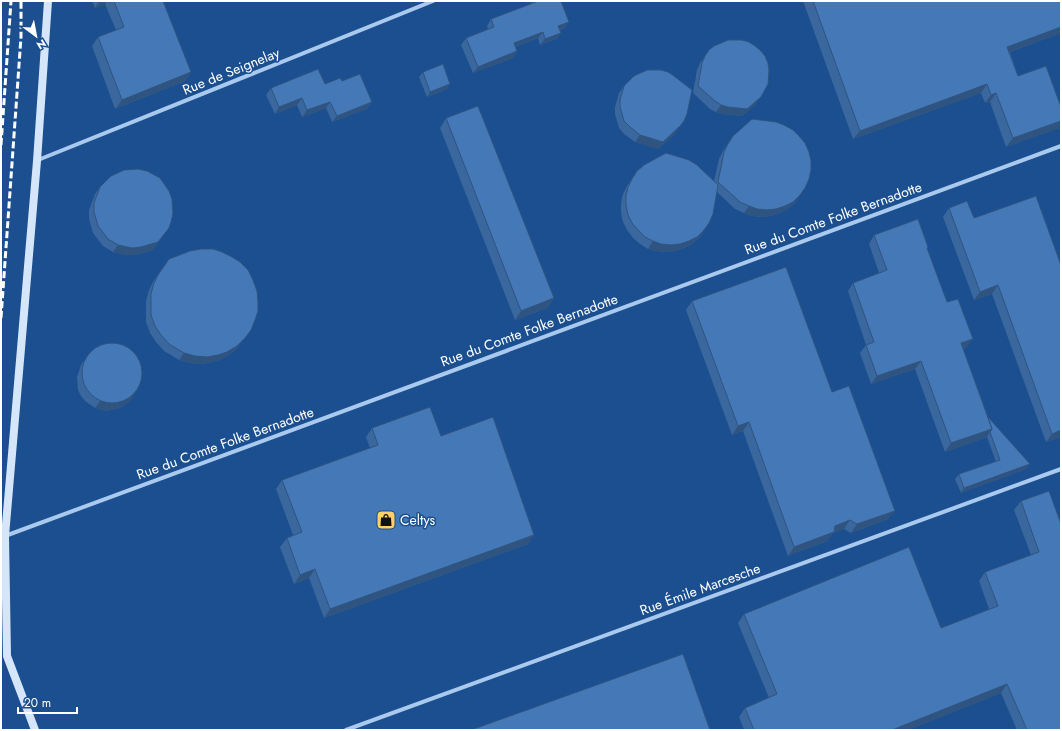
<svg xmlns="http://www.w3.org/2000/svg" width="1062" height="731" viewBox="0 0 1062 731" font-family="Jost,sans-serif">
  <rect width="100%" height="100%" fill="#1b4f8f"/>
  <g fill="none" stroke-linecap="round" stroke-linejoin="round">
    <path stroke="#a9c9ee" stroke-width="4" d="M38,160l395,-159
      M5,536l1056,-390
      M346,730l715,-261"/>
    <path stroke="#d6e6fa" stroke-width="8" d="M35,730l-28,-74 -2,-120 32,-375 11,-160"/>
    <path stroke="#fff" stroke-width="3" stroke-dasharray="7 3" stroke-linecap="butt" d="M1,145l10,-144
      M1,318l20,-281v-36"/>
  </g>
  <path fill="#3a679d" d="M92,1h71l28,71 -6,9 -70,28 -23,-63 6,-9 18,-7 -11,-26 -10,4z
    M533,1h29l-1,1 4,26 -5,2 1,3 -5,6 -16,6 -2,-7 -23,9 2,4 -4,7 -40,15 -12,-28 5,-7 22,-9 -1,-3 4,-7 39,-15z
    M803,1h258v32l-51,19 8,24 41,52 -53,19 -16,-45 -5,1 -4,-10 -128,46z
    M709,50l47,54 -14,12 -19,-2 -7,-2 -6,-3 -17,-16 4,-23 3,-7z
    M423,72l24,17 -20,8 -8,-20z
    M342,81l30,21 -5,7 -35,13 -6,-14 -24,9 -5,-12 -22,9 -9,-19 5,-7 54,-4z
    M624,86l51,48 -17,15 -23,-7 -11,-8 -5,-6 -4,-14v-7l4,-14z
    M446,118l108,180 -7,10 -32,12 -75,-192z
    M733,136l67,59 -5,8 -7,6 -8,4 -9,3 -9,1 -10,-1 -8,-3 -9,-4 -18,-17 -8,31 -10,15 -7,6 -8,4 -9,3 -9,1 -10,-1 -8,-2 -8,-5 -7,-6 -6,-8 -4,-8 -2,-9v-10l2,-9 4,-8 10,-15 77,10 5,-22 4,-8z
    M100,187l53,63 -17,5h-9l-14,-3 -10,-6 -10,-13 -4,-14v-9l6,-16z
    M949,208l25,10 87,47v172l-15,5 -54,-148 -18,6 -31,-83z
    M874,235l54,12 -1,1 20,54 20,45 -4,2 25,68 38,52 -65,24 -6,-14 4,-5 37,-12 -9,-25 -42,15 -30,-83 -44,15 -11,-31 6,-8 -18,-54 5,-8 26,-10 -10,-29z
    M169,259l71,86 -8,8 -10,6 -9,3 -11,2 -12,-1 -11,-3 -15,-9 -8,-9 -6,-9 -4,-11v-21l3,-11 4,-8z
    M692,301l140,91 56,127 -37,14 -7,-4 -11,4 -6,8 -39,15 -45,-125 -11,4 -46,-125z
    M86,358l44,43 -10,7 -13,3 -12,-3 -10,-7 -4,-5 -3,-6 -1,-13 4,-12z
    M372,428l69,8 87,108 -204,74 -15,-40 -15,6 -14,-37 7,-9 6,-3 -17,-46 6,-9 88,-32 -4,-11z
    M1049,491l12,239h-44l-16,-37 -93,37h-164l-5,-13 6,-9 24,-10 -31,-75 6,-9 197,14 48,-19 -10,-28 6,-9 46,-17 -17,-45 7,-9z"/>
  <path fill="#305480" d="M100,1h7l-2,3 -10,4z
    M569,22l-4,6 -11,5 4,-7z
    M1061,27v6l-60,22 6,-8z
    M543,32l-5,6 -29,11 5,-6z
    M561,33l-5,6 -16,6 5,-6z
    M517,51l-4,7 -40,15 5,-6z
    M191,72l-6,9 -70,28 7,-9z
    M450,84l-3,5 -20,8 3,-5z
    M987,84l-6,9 -128,46 7,-8z
    M996,93l-6,9 -5,1 6,-8z
    M761,97l-5,7 -14,12 -19,-2 -7,-2 5,-7z
    M302,98l-5,7 -22,9 4,-7z
    M330,102l-4,6 -24,9 5,-7z
    M372,102l-5,7 -35,13 5,-6z
    M684,121l-9,13 -17,15 -23,-7 5,-7z
    M1061,121v5l-2,2 -53,19 7,-9z
    M805,188l-10,15 -7,6 -8,4 -9,3 -9,1 -10,-1 -8,-3 5,-7z
    M169,228l-16,22 -17,5h-9l-14,-3 5,-7z
    M704,230l-5,8 -7,6 -8,4 -9,3 -9,1 -10,-1 -8,-2 5,-8z
    M998,285l-6,9 -18,6 6,-8z
    M554,298l-7,10 -32,12 6,-9z
    M251,330l-11,15 -8,8 -10,6 -9,3 -11,2 -12,-1 -11,-3 5,-7z
    M973,339l-6,8 -12,4 6,-8z
    M921,361l-6,8 -44,15 6,-8z
    M139,388l-9,13 -10,7 -13,3 -12,-3 5,-7z
    M749,422l-6,9 -11,4 6,-9z
    M992,429l-5,8 -42,15 6,-9z
    M1061,430v7l-15,5 6,-8z
    M1030,464l-4,5 -65,24 3,-5z
    M895,511l-7,8 -37,14 6,-9z
    M850,520l-6,9 -11,4 -6,8 -39,15 6,-9 41,-21z
    M534,535l-6,9 -204,74 6,-9z
    M315,569l-6,9 -15,6 6,-9z
    M1007,684l-6,9 -93,37h-16z"/>
  <path fill="#4478b7" stroke="#305480" d="M114,1h49l28,71 -69,28 -24,-63 26,-10z
    M535,1h26l8,21 -11,4 3,7 -16,6 -2,-7 -29,11 3,8 -39,16 -12,-29 28,-11 -3,-8 45,-17z
    M813,1h248v26l-54,20 11,29 28,-10 15,41v14l-48,17 -17,-45 -5,2 -4,-11 -127,47z
    M728,40h14l7,2 6,4 5,4 5,6 3,7 1,7 -1,14 -7,13 -14,12 -19,-2 -7,-2 -6,-4 -17,-15 4,-23 3,-7 4,-6 5,-4z
    M443,64l7,20 -20,8 -7,-20z
    M318,69l7,15 15,-6 2,3 18,-7 12,28 -35,14 -7,-14 -23,8 -5,-12 -23,9 -8,-19z
    M647,70h14l7,2 6,4 18,14 -5,24 -3,7 -4,5 -17,16 -23,-7 -11,-9 -5,-5 -4,-14v-7l4,-14 10,-10z
    M478,106l76,192 -33,13 -75,-193z
    M752,119l24,3 8,3 9,5 6,6 6,7 4,9 2,9v9l-2,9 -4,9 -5,7 -7,7 -8,4 -9,3 -9,1 -10,-1 -8,-3 -9,-4 -22,-20 6,-30 4,-8 5,-8z
    M666,153l23,7 8,5 21,20 -5,29 -4,9 -5,7 -7,7 -8,4 -9,3 -9,1 -10,-1 -8,-3 -8,-4 -7,-7 -6,-7 -4,-8 -2,-10v-9l2,-9 4,-8 5,-8 7,-6z
    M138,169l9,2 13,7 9,13 3,8 1,15 -2,8 -2,6 -11,14 -17,5 -9,1 -14,-3 -10,-6 -10,-13 -4,-14v-9l6,-16 11,-11 13,-6z
    M1036,196l25,69v165l-9,4 -54,-149 -18,7 -31,-84 18,-7 7,17z
    M918,219l10,28 -1,1 20,54 11,-3 15,40 -12,4 31,86 -41,14 -30,-82 -44,15 -11,-31 8,-3 -21,-59 34,-13 -13,-35z
    M201,249h12l9,3 10,5 8,5 8,8 5,10 4,11 1,11v9l-3,9 -4,10 -6,8 -8,8 -10,6 -9,3 -11,2 -12,-1 -11,-3 -15,-9 -8,-9 -6,-9 -4,-11v-21l3,-11 4,-8 11,-16 21,-8z
    M786,267l46,125 17,-6 46,125 -38,13 -7,-4 -15,6 -1,6 -40,15 -45,-125 -11,4 -46,-125z
    M82 373a30 30 0 1 1 60 0a30 30 0 1 1-60 0Z
    M430,407l11,29 52,-19 41,118 -204,74 -15,-40 -15,6 -13,-37 15,-6 -20,-52 96,-35 -6,-17z
    M988,417l42,47 -66,24 -5,-14 41,-14 -10,-28 2,-3z
    M1049,491l12,33v206h-34l-20,-46 -115,46h-138l-9,-22 32,-14 -33,-80 165,-67 32,81 57,-22 -13,-34 54,-20 -18,-51z
    M683,654l27,76h-239z"/>
  <defs>
    <g id="shop-square" transform="scale(1)"><rect x="-9" y="-9" width="18" height="18" rx="4" fill="#ffd166" stroke="#1b4f8f"/><path d="M-5-2.5h2.3a2.7 3.5 0 0 1 5.4 0H5L5.5 6h-11ZM-1.5-2.5h3a1.5 2.3 0 0 0-3 0Z" fill="#111"/></g>
  </defs>
  <g fill-rule="evenodd">
    <use href="#shop-square" x="386" y="520"/>
  </g>
  <g text-anchor="middle" stroke-width="3" stroke-linejoin="round" paint-order="stroke">
    <g font-size="14" fill="#fff" stroke="#1b4f8f">
      <text transform="translate(231 71) rotate(-22)" y="5">Rue de Seignelay</text>
      <text transform="translate(833 218) rotate(-20)" y="5">Rue du Comte Folke Bernadotte</text>
      <text transform="translate(529 330) rotate(-20)" y="5">Rue du Comte Folke Bernadotte</text>
      <text transform="translate(225 443) rotate(-20)" y="5">Rue du Comte Folke Bernadotte</text>
      <text transform="translate(700 589) rotate(-20)" y="5">Rue Émile Marcesche</text>
    </g>
    <g font-size="14" fill="#fff" stroke="#1b4f8f" text-anchor="start">
      <text x="400" y="525">Celtys</text>
    </g>
  </g>
  <rect width="1062" height="731" fill="none" stroke="#ffffff" stroke-width="4"/>
  <g transform="translate(36 36) rotate(148)" stroke="#1b4f8f" stroke-width="3" paint-order="stroke">
  <path d="M0-3L7 15L0 10L-7 15Z" fill="#ffffff"/>
  <text y="-6" font-size="11" font-weight="bold" text-anchor="middle" fill="#ffffff">N</text>
  </g>
  <path d="M18 707v6h59v-6" fill="none" stroke="#ffffff" stroke-width="2"/>
  <text x="24" y="707" font-size="12" fill="#ffffff" stroke="#1b4f8f" stroke-width="3" paint-order="stroke">20 m</text>
</svg>
